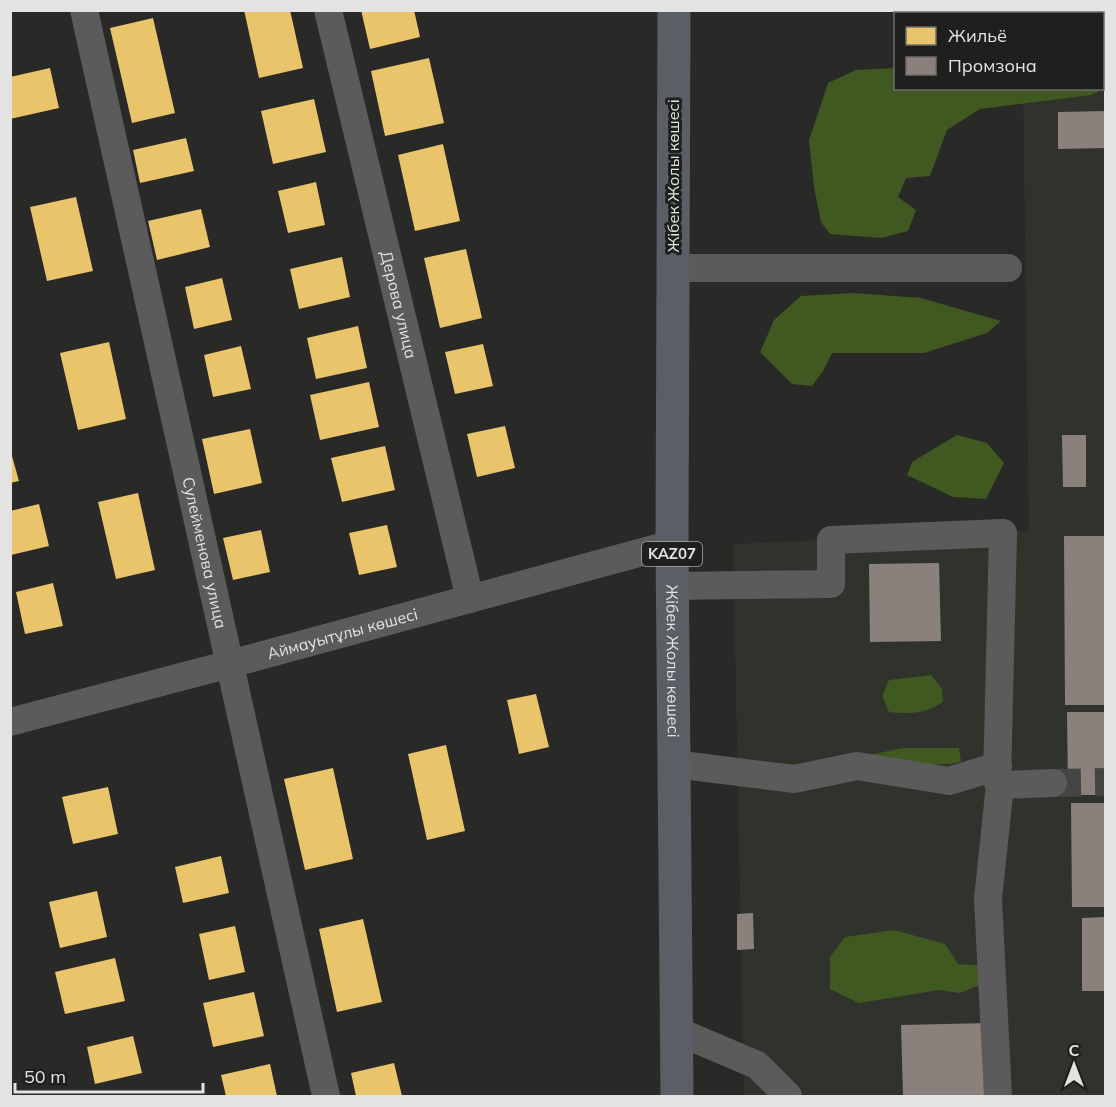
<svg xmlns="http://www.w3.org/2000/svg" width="1116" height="1107" viewBox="0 0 1116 1107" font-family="Mulish,sans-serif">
  <rect width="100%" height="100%" fill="#292928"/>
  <path fill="#30332c" d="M1021,11h84v1085h-361l-11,-552 296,-13 -6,-442 79,-1v-74h-81z"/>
  <path fill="#3f5921" d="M1103,59l2,2v27l-14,7 -111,14 -33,21 -17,46 -24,2 -8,19 18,13 -8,21 -27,7 -51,-4 -9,-12 -7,-35 -5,-47 19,-57 28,-13 39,-2 1,20h206z
    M853,293l68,5 80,23 -14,12 -63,20h-92l-9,18 -11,15 -20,-2 -32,-32 14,-32 27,-24z
    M957,435l30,8 17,20 -18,36 -33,-2 -46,-22 5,-13z
    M931,675l11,14 1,13c-20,12 -31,12 -54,10l-7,-16 7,-16z
    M902,748h57l2,14 -11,2 -93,2 -1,-8z
    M894,930l51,14 13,20 28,2 1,16 -27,11 -21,-3 -80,13 -29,-14v-32l15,-20z"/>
  <path fill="#e9c46a" d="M244,10h46l13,58 -44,10z
    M361,10h53l6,27 -50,12z
    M153,18l22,95 -43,10 -22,-95z
    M429,58l15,65 -59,13 -14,-65z
    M50,68l9,40 -49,11v-42z
    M314,99l12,53 -53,12 -12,-53z
    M186,138l8,33 -54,12 -7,-33z
    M443,144l17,77 -45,10 -17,-76z
    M316,182l9,43 -37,8 -10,-42z
    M76,197l17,74 -46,10 -17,-74z
    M201,209l9,38 -53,13 -9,-39z
    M466,249l16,69 -42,10 -16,-70z
    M342,257l8,40 -51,12 -9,-40z
    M222,278l10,42 -38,9 -9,-42z
    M358,326l9,42 -51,11 -9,-41z
    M109,342l17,77 -48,11 -18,-77z
    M483,344l10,42 -38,8 -10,-42z
    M241,346l10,43 -38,8 -9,-42z
    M369,382l10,45 -59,13 -10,-45z
    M505,426l10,42 -38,9 -10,-43z
    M250,429l12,54 -48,11 -12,-55z
    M385,446l10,44 -53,12 -11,-44z
    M10,449l9,32 -9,2z
    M138,493l17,77 -39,9 -18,-77z
    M39,504l10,42 -38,9 -1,-44z
    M387,525l10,42 -38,8 -10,-42z
    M261,530l9,42 -37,8 -10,-42z
    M53,583l10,43 -38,8 -9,-42z
    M536,694l13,53 -30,7 -12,-54z
    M446,745l19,86 -38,9 -19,-86z
    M333,768l20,91 -48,11 -21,-91z
    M108,787l10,47 -45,10 -11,-47z
    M221,856l8,37 -46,10 -8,-36z
    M97,891l10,46 -47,11 -11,-46z
    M363,919l19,83 -45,10 -18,-83z
    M235,926l10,46 -36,8 -10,-46z
    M115,958l10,43 -60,13 -10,-42z
    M254,992l10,44 -51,11 -10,-44z
    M133,1036l9,37 -47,11 -8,-37z
    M394,1063l8,33h-46l-5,-23z
    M270,1064l7,32h-51l-5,-21z"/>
  <path fill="#8a817c" d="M1106,111v37l-48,1v-37z
    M1062,435h24v52h-23z
    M1064,536h42v169h-41z
    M939,563l2,78 -71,1 -1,-78z
    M1067,712h39v83h-38z
    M1071,803h35v104h-34z
    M753,913l1,36 -17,1v-36z
    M1106,917v74h-24v-73z
    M989,1023l1,73h-87l-2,-71z"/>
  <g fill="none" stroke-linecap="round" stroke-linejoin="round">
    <path stroke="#454544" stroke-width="28" stroke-dasharray="28 14" stroke-linecap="butt" d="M1053,783l53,-1"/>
    <g stroke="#5a5b5a" stroke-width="28">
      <path id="s1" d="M84,10l242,1086"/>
      <path id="s2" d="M328,10l142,589"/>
      <path d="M673,268h335"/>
      <path d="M672,586l159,-2v-44l172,-7 -6,248 3,4 -12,114 10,197"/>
      <path id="s3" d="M10,722l220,-58 442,-120"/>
      <path d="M674,764l120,15 63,-13 92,15 49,-15"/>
      <path d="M1000,785l53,-2"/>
      <path d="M677,1031l80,34 31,31"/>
    </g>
    <path stroke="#595f65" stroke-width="33" id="s4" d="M674,10l-2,534 5,552"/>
  </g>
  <g text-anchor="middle" stroke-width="6" stroke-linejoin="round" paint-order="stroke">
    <rect fill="#1f201e" stroke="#a8a9a7" stroke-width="1.5" x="642" y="542" width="60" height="24" rx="4.5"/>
    <g font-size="15" font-weight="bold" fill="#e3e4e2">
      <text x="672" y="559">KAZ07</text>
    </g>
    <g font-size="16" fill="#e3e4e2" stroke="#1f201e">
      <text transform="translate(673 176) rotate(-90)" y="6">Жібек Жолы көшесі</text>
      <text dy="6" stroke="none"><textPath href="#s2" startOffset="303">Дерова улица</textPath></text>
      <text dy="6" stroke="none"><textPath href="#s1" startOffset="556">Сулейменова улица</textPath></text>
      <text dy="6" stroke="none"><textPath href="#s3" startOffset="344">Аймауытұлы көшесі</textPath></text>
      <text dy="6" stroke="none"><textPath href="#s4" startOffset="651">Жібек Жолы көшесі</textPath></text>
    </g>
  </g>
  <rect width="1116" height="1107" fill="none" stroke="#e3e4e2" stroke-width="24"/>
  <rect x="894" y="12" width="210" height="78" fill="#1f201e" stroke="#6d6e6c" stroke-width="1.5"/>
  <rect x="906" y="27" width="30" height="18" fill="#e9c46a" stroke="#6d6e6c" stroke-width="1.5"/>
  <text x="948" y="42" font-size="18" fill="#e3e4e2">Жильё</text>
  <rect x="906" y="57" width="30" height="18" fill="#8a817c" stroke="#6d6e6c" stroke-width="1.5"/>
  <text x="948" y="72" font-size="18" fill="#e3e4e2">Промзона</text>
  <g transform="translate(1074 1065)" stroke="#1f201e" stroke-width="4.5" paint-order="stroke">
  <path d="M0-4.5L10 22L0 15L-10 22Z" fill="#e3e4e2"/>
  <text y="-9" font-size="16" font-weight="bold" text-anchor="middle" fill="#e3e4e2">С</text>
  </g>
  <path d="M15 1083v9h188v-9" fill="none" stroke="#e3e4e2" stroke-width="3"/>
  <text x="24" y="1083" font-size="18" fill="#e3e4e2" stroke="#1f201e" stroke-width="4.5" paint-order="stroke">50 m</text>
</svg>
